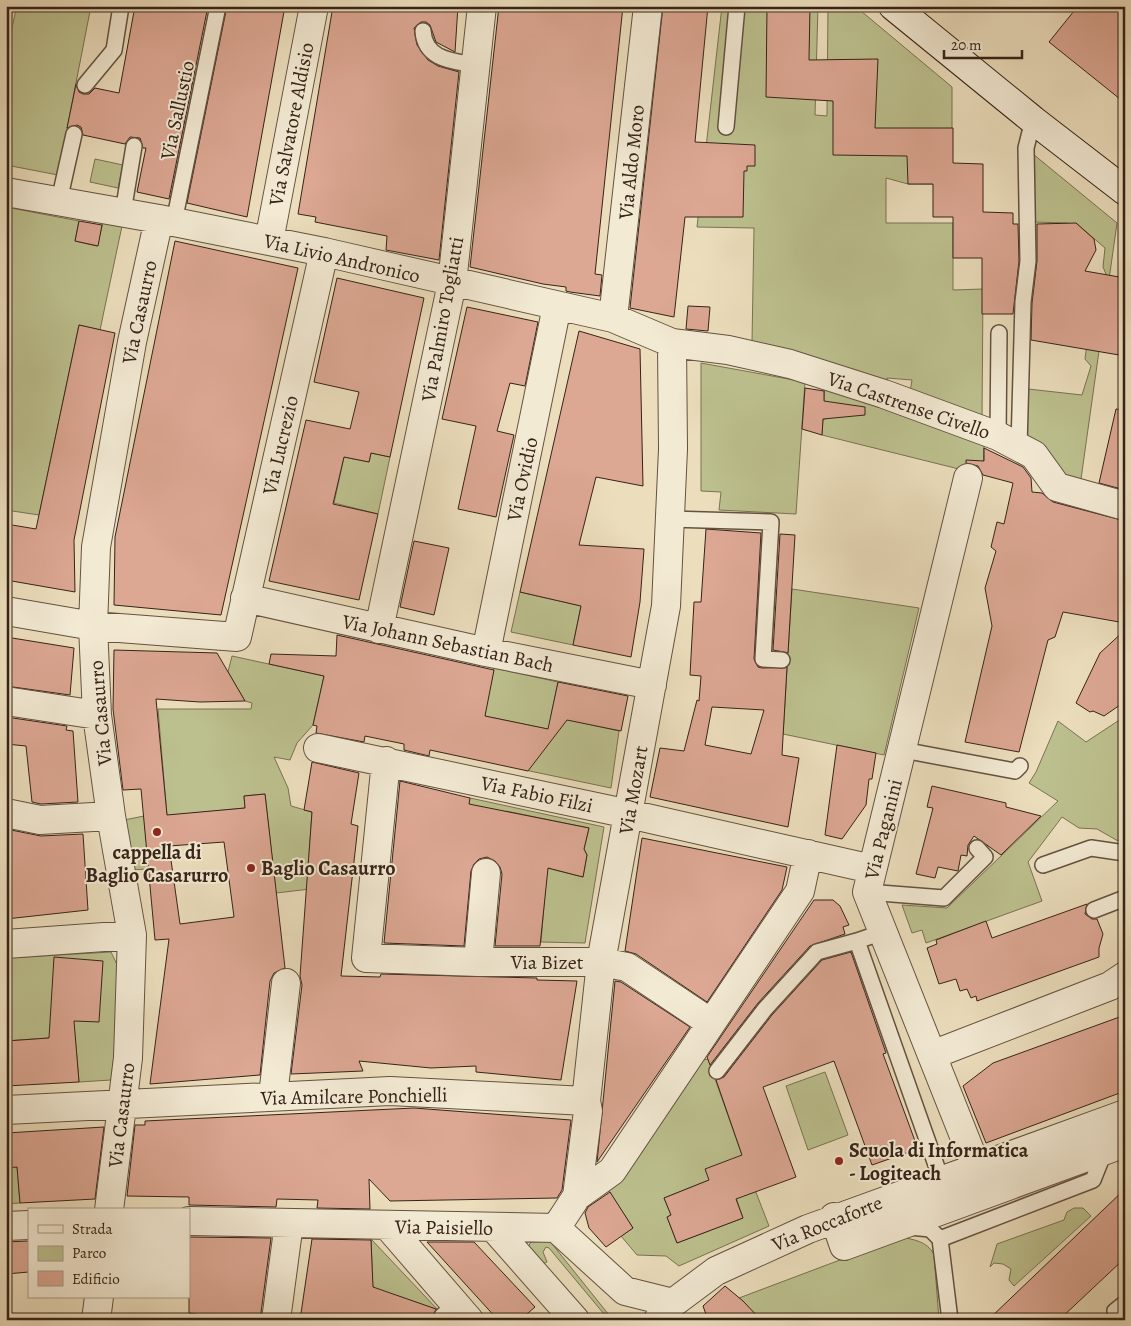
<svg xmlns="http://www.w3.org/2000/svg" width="1131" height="1326" viewBox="0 0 1131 1326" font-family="Alegreya,serif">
  <rect width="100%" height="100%" fill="#ecdebd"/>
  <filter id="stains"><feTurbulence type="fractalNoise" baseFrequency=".004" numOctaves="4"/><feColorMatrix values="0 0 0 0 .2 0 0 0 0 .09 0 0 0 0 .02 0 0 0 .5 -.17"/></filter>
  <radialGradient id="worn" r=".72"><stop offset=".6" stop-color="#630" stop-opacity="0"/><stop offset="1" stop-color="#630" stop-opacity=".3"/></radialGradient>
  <path fill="#bcc08e" stroke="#797253" d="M6,6h85l-33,169 -52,-10v-108l10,-48z
    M722,6h96l-3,109 12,1 1,-110h27l97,81v97h-44l-22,-6v45h67v67l30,-1 -1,131 -73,-22 3,-18 -25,-2v13l-135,-49 2,-114 -57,-1z
    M1033,154l84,69 -37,263 -9,-2 -45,-47 2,-48 54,6 9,-29 -6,-7 2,-15 18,-62 1,-8 -3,-7 2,-19 -29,-25 -3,3 -6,-3 -34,-1z
    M95,159l28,6 -5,23 -28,-6z
    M6,207l73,14 -4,20 22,5 6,-24 19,4 -22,104 -21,-5 -40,190 -33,-5z
    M701,363l104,19 -9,132 -77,-4 2,-18 -20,-1z
    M825,383l159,58 -1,34 -161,-40 1,-16h3l-2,-18z
    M371,453l19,4 -12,57 -44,-11 10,-46 25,5z
    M792,589l127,19 -35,147 -101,-21z
    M520,592l61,14 -8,39 -62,-13z
    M232,656l92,20 -11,49 -16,18 -7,17 -16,-3 14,31 3,18 21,6 -3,43 10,33 -43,5 -11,-99 -21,2 1,12 -78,8 -9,-107h93l1,-6 -7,-2 -17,-29z
    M494,668l64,14 -7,34 68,15 -8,57 -86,-18 32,-39 -73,-15z
    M1124,717l1,115 -7,9 -21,-12 -18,-1 -17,-11 -34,45 14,39 -116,42 -4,-13 -10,3 -10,-28 45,3 111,-107 -29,-18 7,-11 22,-51 28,21z
    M470,798l134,29 -19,116 -44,-1 6,-74 36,9 4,-22 -3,-6 5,-21 -83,-17 -45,37z
    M144,816l5,53 -20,1 -5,-50z
    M111,952l10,21 1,17 -11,90 -32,2 -4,-46 -69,5v-83z
    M708,1059l34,96 -33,25 -45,18 7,17 -4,2 10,26 66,-25 -10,-29 19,-7 17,44 -90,40 -13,-10 -29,-1 -16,-19 12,-8 -28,-43 93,-124z
    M825,1072l23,63 -40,15 -22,-64z
    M17,1166l3,37 -14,1v-37z
    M1074,1208h9l8,8 -77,70 -5,-6 2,-11 -8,-5 -9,-1 -4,4 7,-23 67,-24 3,-8z
    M545,1235l64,80v5h-5v-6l-55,-66 -3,-1 -3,5 4,10 -9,4 -10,-19 6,-10z
    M901,1237c14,3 25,4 33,17l5,66h-178l-22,-22z
    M371,1239l67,71 -40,-14 -24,24z"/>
  <path fill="#dca793" stroke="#362318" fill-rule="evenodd" d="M135,6h73l-39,193 -32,-7 9,-44h-3l-3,-10 -10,-1 -5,7 -42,-9 -2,-8 -4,-2 -10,3 9,-44 3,8 4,2h6l6,-6 24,5z
    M227,6h58l-38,211 -60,-14z
    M333,6h125l-3,46 -19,-10 -6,-17 -4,-3h-5l-7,6 3,17 11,15 10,6 21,6 -20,188 -53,-10 1,-14 -72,-14 1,-5 -18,-3z
    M499,6h124l-28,268 7,1 -2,21 -30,-4 -4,-1v-4l-23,-3 -73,-17z
    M663,6h45l-13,136 60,3v21h-8v5h-3l-1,46h-58l-11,100 -44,-9z
    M767,6h43l-1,54 69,-1 -3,69h78v35l30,1v48l30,1v11h5l1,37 -6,53h-31v-56h-29v-41h-20v-33h-25l-1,-28 -74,-1v-54l-67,-4z
    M1078,6h47v97l-76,-61z
    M79,221l23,4 -4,21 -23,-5z
    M1076,223l18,16 2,11 -11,21 40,7v78l-94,-16 1,-37 5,-42v-37z
    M175,241l123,27 -77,347 -107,-10 1,-68z
    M337,278l87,20 -34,159 -19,-4 -2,9 -25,-5 -11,47 45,10 -19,86 -90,-19 37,-161 44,9 9,-37 -45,-10z
    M688,306l22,1 -2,24 -22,-2z
    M467,307l71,15 -13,64 -15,-3 -13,48 17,4 -18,82 -38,-8 18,-83 -34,-7z
    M79,325l36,8 -41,207 1,52 -69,-12v-56l30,5z
    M579,331l61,18 3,137 -47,-9 -17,68 65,4 -4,53 -9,55 -58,-12 8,-39 -61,-14z
    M805,388l19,3v10l41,6v8l-42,4 -1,16 -20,-6z
    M1116,409l9,1v80l-26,-7z
    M984,448l39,19 8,11 1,14 10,1 11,9 72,19v102l-62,-11 -8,25 -7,3 -29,112 -54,-10 27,-116 -7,-38 11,-37 -5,-4 6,-25 7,2 9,-41 -30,-8 -5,-9 -12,-3v-3l18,1z
    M706,529l55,4 -7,126 4,8 4,1 25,-1 -5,88 17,3 -11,69 -138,-30 10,-49 24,3 13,-51 2,1 2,-25 -11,-1 4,-73h7zM712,707l52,3 -13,44 -46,-9z
    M780,534l15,1 -7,118 -15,-3z
    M414,541l35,7 -15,67 -34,-8z
    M1125,630v64l-5,11 -16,11 -11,-5 -3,1 -14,-9 24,-50z
    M337,635l157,35 -9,46 63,13 10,-47 70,14 -7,35 -54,-11 -39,51 -98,-21 -1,6 -25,-6v-6l-39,-8 -1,6 -48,-9 1,-7 -4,-1 11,-49 -55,-12 2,-10 65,2z
    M6,637l68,11 -4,47 -64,-9z
    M114,650l103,3 28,48 -45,1 -44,-3 11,116 78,-7 -1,-12 21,-2 20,174 -11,5 -4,8 -10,94 -110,9 19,-145 -14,1 -14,-151 -18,1 -10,-81zM224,842l10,75 -54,7 -11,-78z
    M6,717l61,9 -1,4 7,1 5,71 -37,2 -9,-2 -6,-56 -20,-2z
    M837,745l39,8 -4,26h-3l-3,26 -24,34 -17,-4z
    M312,762l47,11 -8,51 7,2 -17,150 39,1 1,-3 156,4v2l40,1 -16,99 -85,-8v-6l-45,2 -72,-7 4,10 -72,3 11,-89 -2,-9 12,-164 -8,-2z
    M400,781l70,17 -1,6 120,24 -5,21 3,6 -4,22 -35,-9 -8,78h-45l7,-72 -2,-7 -5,-6 -8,-4 -8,2 -5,5 -3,7 -7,75 -80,-3z
    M932,786l74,17v4l35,9 -40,39 -27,-19 -6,9 -1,11 -6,-1 -3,16 -20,-4 -3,11 -19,-4 17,-66 -6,-1z
    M6,829l35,7 42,-2 5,76 -82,9z
    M642,838l145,29 -5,23 -75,112 -71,-48 -11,-3z
    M814,900h19l7,6 9,19 -6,2 2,7 -35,12 -52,57 -48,62 -3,-8z
    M1087,904l-2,10 7,5h5l6,15 -4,14v9l-122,44 -1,-5 -5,2 -4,-9 -7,2 -4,-12 -17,5 -12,-36 10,-4 -1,-4 50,-19 6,17z
    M851,952l35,101 -3,1 35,95 -46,16 -38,-104 -71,26 33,90 -60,22 7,19 -66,25 -10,-26 4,-2 -7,-17 45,-18 -4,-11 37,-14 -26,-75 8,-3 48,-62 50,-55z
    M54,957l49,4 -4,61 -25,-1 5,61 -73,4v-45l43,-3z
    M615,981l6,1 69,45 -93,135z
    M1125,1015v76l-139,52 -23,-57 30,-23z
    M414,1108l157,12 -9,70 -5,8 -167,3 -21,-22 1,30 -53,-1 1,-8 -41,-1 -1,8 -87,-2v-8l-62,-1 8,-71h10v-4z
    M104,1127l-9,72 -75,4 -3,-36 -11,1v-35z
    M1125,1189v69l-66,62h-71z
    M610,1192l23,36 -27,19 -17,-19 -4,-15 3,-6z
    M189,1237l82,1 -11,82h-26l-45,-7z
    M312,1239l59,1 2,47 63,22 -4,11h-132z
    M29,1241v31l-23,2v-32z
    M427,1242h47l61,65 -15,13h-22z
    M725,1286l18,15 18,19h-53l-5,-14z"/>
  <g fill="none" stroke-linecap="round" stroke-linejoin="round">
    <g stroke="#645241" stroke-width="18">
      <path id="lane" d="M423,31c2,29 30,30 52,34
        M85,85l29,-35 7,-44
        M726,127l11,-121
        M59,201l15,-67
        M123,212l11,-66
        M174,222l44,-216
        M998,436l1,-103
        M1019,446l4,-144 5,-41 -2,-113 7,-28
        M670,519l101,3 -8,137 19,1
        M903,750l112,21 5,-5
        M1043,865l48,-17 34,5
        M867,892l77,6 41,-41 -8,-9
        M1094,910l31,-12
        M883,932l-26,9 84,238
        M717,1071l48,-62 52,-57 40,-11
        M910,1227l20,2 10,10 10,81
        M940,1239l153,-59 12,-30
        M441,1320l1,-4 13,-11
        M1117,1320l-2,-9 10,-8"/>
    </g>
    <g stroke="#645241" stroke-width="30">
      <path id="street" d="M6,192l153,27 165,33 289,66 59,25 56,7 62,14 94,30 114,42 36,19 23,32 68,19
        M269,241l45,-235
        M613,318l35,-312
        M968,478l-101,414 109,274
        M245,598l241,54 166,33
        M6,611l87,15 144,11 87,-385
        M379,629l73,-346 30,-277
        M486,652l71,-346
        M6,701l91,14
        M318,748l311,66 243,55
        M386,761l-20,197 112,4h123l26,5 84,56
        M6,813l34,7 71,-4
        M6,944l126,-9
        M478,962l8,-89
        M932,1055l178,-69 15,-10
        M273,1096l13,-113
        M6,1110l384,-19 196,10
        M577,1196l35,-25 188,-280 8,-37
        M109,1210l19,-152 4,-123 -21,-119 -14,-101 -4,-89 3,-79 36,-205 27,-123
        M834,1217l10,29 281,-103
        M189,1221l367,7 69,63 48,12
        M387,1225l82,95
        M6,1226l23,-1
        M494,1228l81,92
        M556,1228l21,-32 11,-85 -2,-10 15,-139 65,-356 7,-157 -1,-106
        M96,1320l3,-23
        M276,1320l13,-97
        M658,1320l15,-17 43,-32 92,-42 317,-115"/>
    </g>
    <g stroke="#362318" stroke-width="30">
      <path id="secondary" d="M893,6l140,114 92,71"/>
    </g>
    <use href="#lane" stroke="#f3ead4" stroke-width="15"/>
    <use href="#street" stroke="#f3ead4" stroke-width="28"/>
    <use href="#secondary" stroke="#f3ead4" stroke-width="28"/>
  </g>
  <g fill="#8f2418" stroke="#f3ead4" stroke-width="2">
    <circle cx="157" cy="832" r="5"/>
    <circle cx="251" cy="868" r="5"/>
    <circle cx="839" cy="1161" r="5"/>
  </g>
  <g text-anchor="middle" stroke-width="4" stroke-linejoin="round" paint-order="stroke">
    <g font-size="20" fill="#362318" stroke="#f3ead4">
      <text transform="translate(177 110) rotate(-78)" y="7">Via Sallustio</text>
      <text transform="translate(291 124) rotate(-79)" y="7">Via Salvatore Aldisio</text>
      <text transform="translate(631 162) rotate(-84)" y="7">Via Aldo Moro</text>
      <text transform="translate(342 258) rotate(13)" y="7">Via Livio Andronico</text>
      <text transform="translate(139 312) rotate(-78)" y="7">Via Casaurro</text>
      <text transform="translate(442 319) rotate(-80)" y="7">Via Palmiro Togliatti</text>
      <text transform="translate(909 405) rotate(19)" y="7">Via Castrense Civello</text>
      <text transform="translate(280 445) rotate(-77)" y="7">Via Lucrezio</text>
      <text transform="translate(522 479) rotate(-78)" y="7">Via Ovidio</text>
      <text transform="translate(448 643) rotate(12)" y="7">Via Johann Sebastian Bach</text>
      <text transform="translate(100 713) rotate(-95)" y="7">Via Casaurro</text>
      <text transform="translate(633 790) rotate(-80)" y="7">Via Mozart</text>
      <text transform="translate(537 794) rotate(12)" y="7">Via Fabio Filzi</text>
      <text transform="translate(883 829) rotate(-76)" y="7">Via Paganini</text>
      <text x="547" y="969">Via Bizet</text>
      <text transform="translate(354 1096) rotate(-1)" y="7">Via Amilcare Ponchielli</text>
      <text transform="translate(121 1115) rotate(-83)" y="7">Via Casaurro</text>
      <text transform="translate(827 1223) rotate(-22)" y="7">Via Roccaforte</text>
      <text transform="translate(444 1227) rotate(1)" y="7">Via Paisiello</text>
    </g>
    <g font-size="20" font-weight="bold" fill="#362318" stroke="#f3ead4" text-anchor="start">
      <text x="157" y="859" text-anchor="middle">cappella di<tspan x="157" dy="23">Baglio Casarurro</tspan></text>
      <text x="261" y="875">Baglio Casaurro</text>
      <text x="849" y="1157">Scuola di Informatica<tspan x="849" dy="23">- Logiteach</tspan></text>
    </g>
  </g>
  <rect width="1131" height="1326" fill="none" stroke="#ecdebd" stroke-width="25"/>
  <rect x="8" y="8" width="1116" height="1311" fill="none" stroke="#362318" stroke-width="2.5"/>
  <rect x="12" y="12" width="1106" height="1301" fill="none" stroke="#362318"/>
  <rect x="28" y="1208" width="162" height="90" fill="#f3ead4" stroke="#a79a89"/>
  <rect x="38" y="1225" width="25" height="8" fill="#f3ead4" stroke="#a79a89"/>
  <text x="72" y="1234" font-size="15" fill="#362318">Strada</text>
  <rect x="38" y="1246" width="25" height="15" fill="#bcc08e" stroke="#a79a89"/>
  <text x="72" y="1258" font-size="15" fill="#362318">Parco</text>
  <rect x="38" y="1271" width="25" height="15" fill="#dca793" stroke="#a79a89"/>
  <text x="72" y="1284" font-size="15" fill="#362318">Edificio</text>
  <path d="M944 50v8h78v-8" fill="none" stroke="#362318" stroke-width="2.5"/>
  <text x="951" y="50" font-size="15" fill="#362318" stroke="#f3ead4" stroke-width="4" paint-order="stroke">20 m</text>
  <rect width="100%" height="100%" filter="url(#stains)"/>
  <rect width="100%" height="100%" fill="url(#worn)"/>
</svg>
